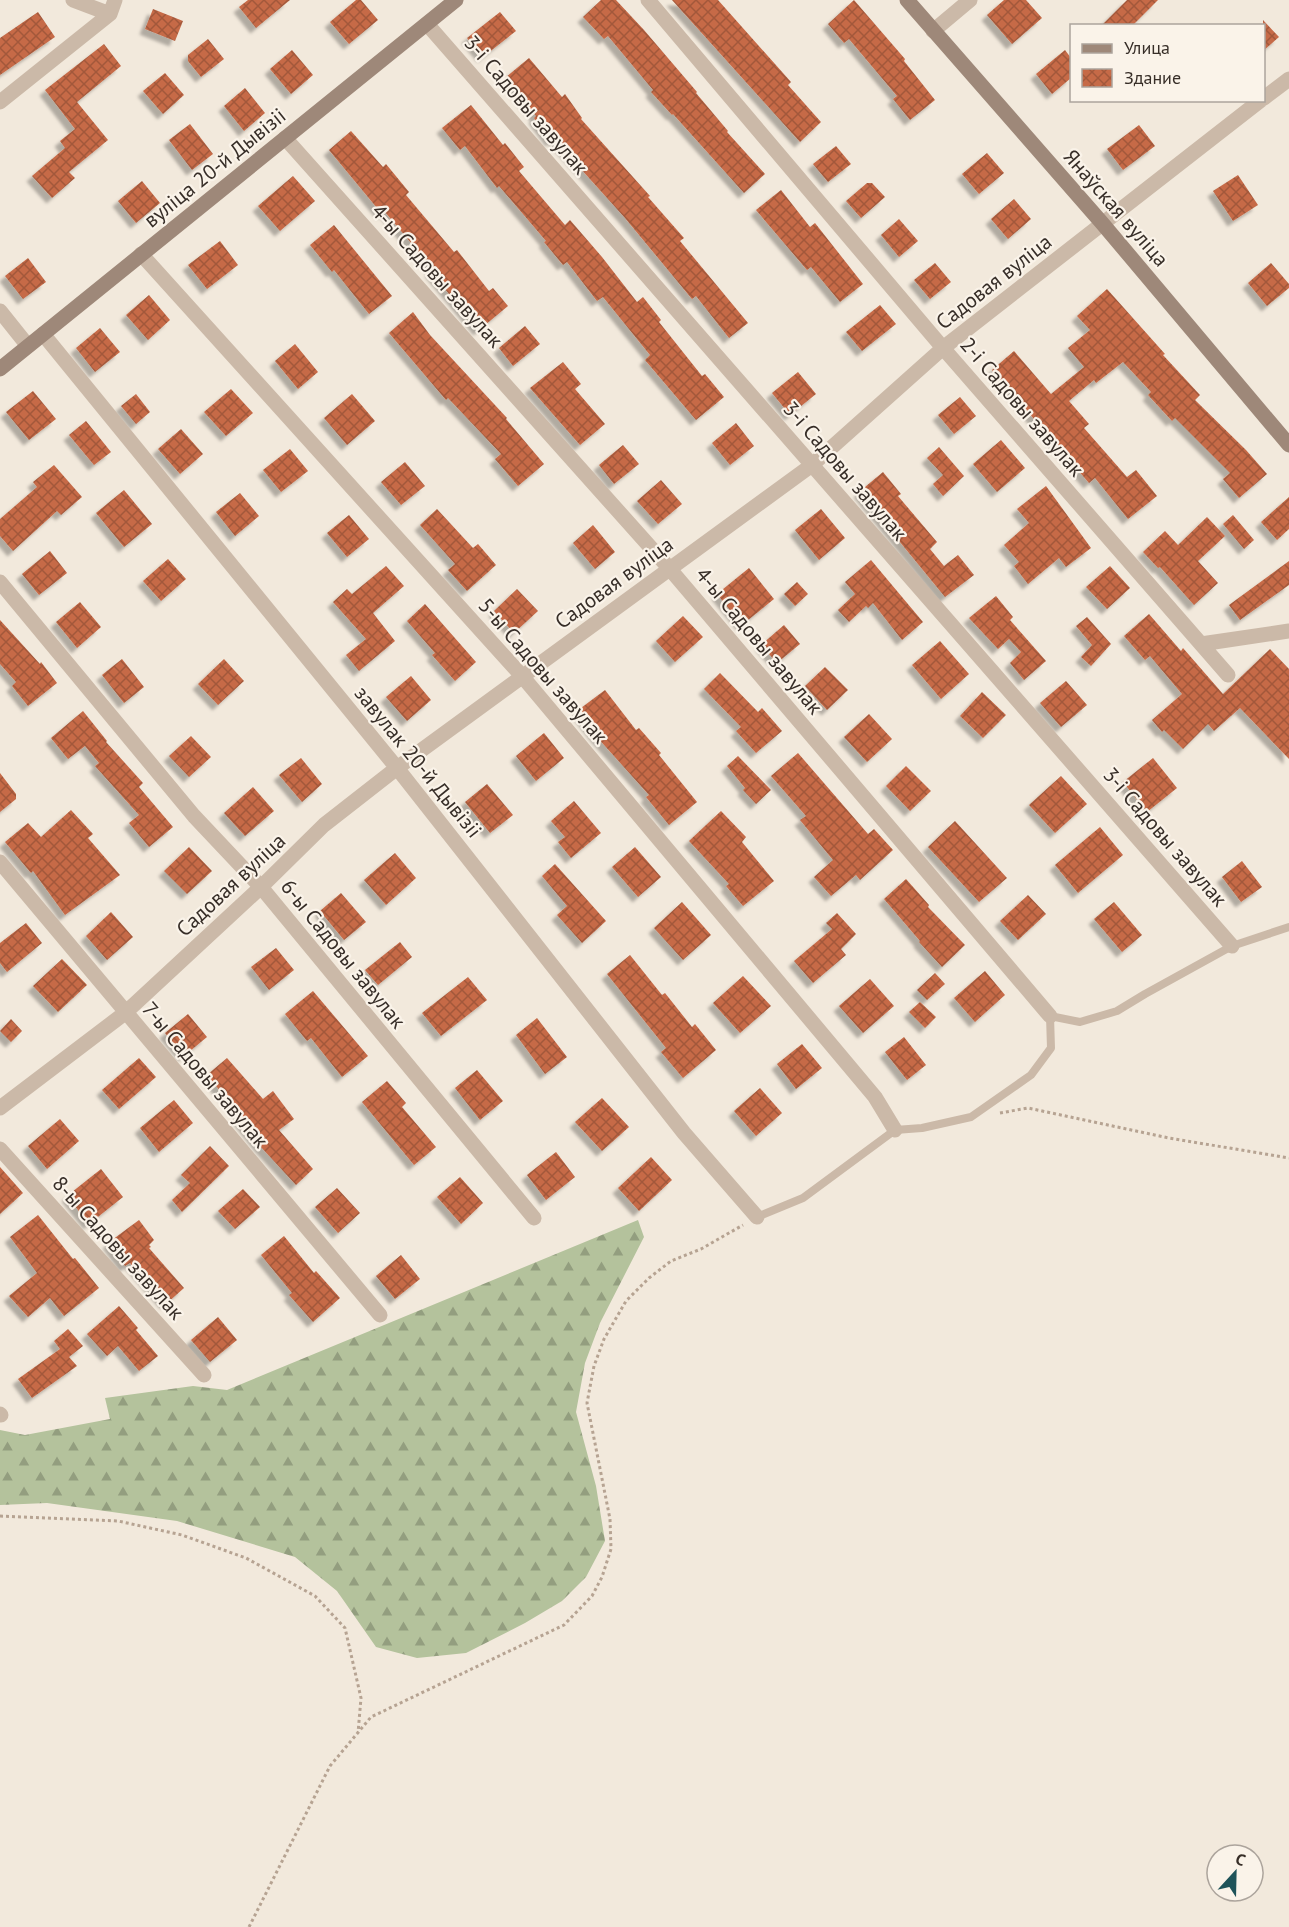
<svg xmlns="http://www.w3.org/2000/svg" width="1289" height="1927" viewBox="0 0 1289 1927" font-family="'PT Sans',sans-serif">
  <defs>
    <pattern id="forest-firs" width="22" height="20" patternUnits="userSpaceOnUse" patternTransform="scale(1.5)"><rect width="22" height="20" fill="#b4c29c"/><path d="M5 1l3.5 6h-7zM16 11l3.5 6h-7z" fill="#939e7f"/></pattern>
    <pattern id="building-cross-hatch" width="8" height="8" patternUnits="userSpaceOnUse" patternTransform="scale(1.5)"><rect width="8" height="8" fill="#c66a47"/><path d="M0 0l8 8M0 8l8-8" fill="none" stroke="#a2583b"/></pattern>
    <filter id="shadow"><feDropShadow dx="-5.5" dy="5.5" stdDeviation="1.5" flood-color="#0004"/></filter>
  </defs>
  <rect width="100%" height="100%" fill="#f2e9dc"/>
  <path fill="url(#forest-firs)" d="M638,1220l6,17 -44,86 -15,40 -9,49 20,74 9,55 -19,36 -24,24 -37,22 -59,30 -49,5 -41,-11 -39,-56 -42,-34 -118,-36 -130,-18 -47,2v-75l25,5 85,-16 -5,-21 88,-12 34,4z"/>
  <path fill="url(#building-cross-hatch)" filter="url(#shadow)" d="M248,0h42l-34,28 -17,-21z
    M356,0h5l17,20 -29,24 -19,-22z
    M601,0h15l28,30 53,62 -1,1 32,38 -1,1 38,42 -21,19 -71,-79 -1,1 -21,-23 2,-2 -45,-54 -4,3 -21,-22z
    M672,0h46l73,82 -3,3 33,37 -21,20z
    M854,0l51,59 -1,2 31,39 -25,20 -17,-21 4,-3 -48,-57 -5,4 -16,-19z
    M1004,0h22l16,18 -30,26 -25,-29z
    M1127,0h31l-26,26h-31z
    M153,9l30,12 -8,20 -30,-12z
    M38,12l17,25 -55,38v-37z
    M500,12l16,19 -33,26 -16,-19z
    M1263,20l16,17 -16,14z
    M208,39l16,20 -23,18 -13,-16v-6z
    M104,44l17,22 -44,36 31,38 -39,32 6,6 -23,20 -20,-22 33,-28 -5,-7 15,-12 -30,-39z
    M292,50l21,25 -22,19 -21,-25z
    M1065,50l6,8v20l-19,16 -16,-20z
    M529,58l33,39 3,-3 17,24 -1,1 69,77 -2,1 36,41 -4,3 68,82 -19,15 -33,-42 -4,3 -67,-81 -71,-79 -3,2 -17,-23 2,-2 -31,-38z
    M165,73l19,22 -21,19 -20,-23z
    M245,88l20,25 -21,18 -20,-25z
    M471,105l32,40 2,-2 19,24 -5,4 46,54 5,-5 32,37 35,45 6,-5 18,23 -2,2 43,54 3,-2 19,23 -28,23 -51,-60 5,-5 -47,-58 -6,4 -30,-39 -4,3 -19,-23 2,-1 -47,-55 -2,2 -32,-42 -5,4 -18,-22z
    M190,124l23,30 -21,16 -23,-30z
    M1139,125l16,21 -32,24 -16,-21z
    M351,131l32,36 3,-3 23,28 -3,3 48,57 3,-2 32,41 4,-3 15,18 -29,24 -49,-59 3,-2 -48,-57 -3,2 -53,-64z
    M836,146l15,18 -23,18 -15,-18z
    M987,153l17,20 -25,21 -17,-20z
    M1238,175l20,30 -25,16 -20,-30z
    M293,176l22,25 -35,30 -22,-25z
    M142,181l18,22 -24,20 -18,-22z
    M867,183h5l13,14 -24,21 -15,-17z
    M781,190l29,37 5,-4 48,61 -23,18 -29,-35 -4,3 -51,-60z
    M1014,199l17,20 -23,20 -17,-20z
    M899,219l19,22 -19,16 -18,-22z
    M334,225l58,71 -23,18 -35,-44 -2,2 -22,-27z
    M220,241l18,24 -31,24 -19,-24z
    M28,258l18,24 -23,17 -18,-23z
    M935,263l16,19 -21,17 -16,-19z
    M1271,263l18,21v4l-22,18 -19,-23z
    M1107,289l58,65 -2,1 37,40 -5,5 51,50 21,24 -28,24 -16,-19 7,-6 -55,-55 -3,3 -24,-26 3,-3 -28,-30 -27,21 -2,-3 -25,21 20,23 -5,4 43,49 9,-7 21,26 -29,23 -33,-41 -6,5 -97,-113 22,-19 37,43 33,-27 -16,-19 22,-18 -13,-14z
    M149,295l21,25 -22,20 -22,-25z
    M880,305l16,19 -34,27 -16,-19z
    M413,312l17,23 77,83 -1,1 38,45 -26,22 -23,-27 6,-5 -53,-56 -2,2 -57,-67z
    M525,326l15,18 -27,22 -14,-18z
    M100,328l20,24 -25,20 -19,-24z
    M295,344l23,28 -20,17 -23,-28z
    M563,362l18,22 -6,5 30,35 -25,21 -50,-57z
    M798,372l18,22 -26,21 -18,-22z
    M231,389l22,24 -27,23 -22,-24z
    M33,391l23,28 -27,21 -23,-28z
    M136,394l14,18 -14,12 -15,-18z
    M352,394l23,27 -28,24 -23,-27z
    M960,397l16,19 -22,18 -16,-19z
    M86,421l25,31 -17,13 -25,-30z
    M736,423l18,23 -24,19 -18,-22z
    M181,429l22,25 -23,20 -22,-25z
    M1001,440l24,28 -28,24 -24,-28z
    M623,445l16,19 -25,20 -15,-19z
    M939,447l25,29 -21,20 -10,-12 10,-9 -16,-17z
    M290,449l18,22 -27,21 -18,-22z
    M405,462l20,24 -24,19 -20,-23z
    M54,465l28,32 -21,18 -4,-4 -44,40 -13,-15v-17l37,-32 -4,-5z
    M883,472l18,22 -3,2 39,46 -7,7 14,17 14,-11 16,20 -29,22 -86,-105z
    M661,480l21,24 -24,20 -21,-23z
    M1046,486l45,62 -25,19 -7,-9 -31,26 -14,-18 5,-4 -15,-17 25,-22 -12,-14z
    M124,490l28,34 -28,23 -28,-34z
    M240,493l19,23 -24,20 -19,-24z
    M1289,497v32l-12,11 -16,-18z
    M437,509l36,39 5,-4 18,21 -29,26 -19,-21 7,-6 -35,-39z
    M821,509l24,29 -26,22 -24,-30z
    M349,515l20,24 -22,18 -20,-24z
    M1233,515l21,25 -10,9 -21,-25z
    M1207,517l18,19 -27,25 20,22 -24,22 -34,-38 -2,1 -15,-16 22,-21 13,14z
    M593,525l22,27 -20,17 -22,-26z
    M50,551l17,22 -28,22 -17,-21z
    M168,559l18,20 -25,22 -18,-20z
    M871,560l52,62 -21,18 -29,-37 -5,5 -2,-2 -17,16 -11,-12 17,-16 -10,-12z
    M1289,561v24l-49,35 -11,-15z
    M386,566l18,20 -31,27 22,28 -36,30 -13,-16 20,-16 -33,-37 14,-13 5,5z
    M1110,566l20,22 -23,21 -21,-22z
    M749,568l25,31 -32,26 -25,-31z
    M797,582l11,12 -13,12 -11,-12z
    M517,589l21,22 -24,22 -20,-22z
    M996,596l17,21 -3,3 36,41 -22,19 -14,-17 11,-11 -12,-13 -11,10 -29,-31z
    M80,602l21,25 -24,21 -21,-26z
    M425,604l51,58 -21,19 -23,-26 3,-2 -28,-32z
    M1149,614l32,37 2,-3 40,46 47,-45 19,20v90l-49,-51 -26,23 -6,-7 -25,25 -19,-19 -2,2 -10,-12 30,-26 -32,-38 -5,4 -21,-24z
    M683,616l20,21 -28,25 -19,-21z
    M1087,617l24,27 -20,22 -10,-9 11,-12 -16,-19z
    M0,620l40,44 1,-2 16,21 -29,23 -16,-20 4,-4 -16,-18z
    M784,625l16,19 -23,19 -16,-18z
    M940,641l29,33 -28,25 -29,-34z
    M122,659l22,28 -20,16 -22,-28z
    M224,659l20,22 -26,24 -20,-21z
    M825,667l23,23 -21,20 -22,-24z
    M720,673l38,39 4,-4 20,23 -26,22 -20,-22 5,-4 -37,-38z
    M411,676l20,24 -24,21 -21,-24z
    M1066,681l21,24 -26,22 -21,-24z
    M605,690l31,40 3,-2 22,25 -2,2 38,47 -28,23 -23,-28 3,-2 -53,-59 -19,-25z
    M982,692l24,23 -23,23 -23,-22z
    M83,711l24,30 -1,1 37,41 -4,4 34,40 -24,20 -20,-24 10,-8 -44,-49 4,-3 -14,-17 -17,13 -17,-21z
    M869,714l23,25 -25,23 -23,-25z
    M544,733l20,25 -28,23 -20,-25z
    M191,736l20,21 -22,20 -20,-21z
    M798,753l70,81 6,-5 19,21 -33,30 -4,-5 -25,21 -17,-19 19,-17 -33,-40 6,-4 -35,-40z
    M738,756l33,34 -15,14 -13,-14 2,-2 -18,-22z
    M301,758l21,26 -20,18 -23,-27z
    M1153,758l24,30 -30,24 -24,-30z
    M906,766l25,25 -21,20 -24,-25z
    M0,773l16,21v5l-16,13z
    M1061,776l26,28 -32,29 -26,-28z
    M487,784l26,31 -23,18 -25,-31z
    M253,787l21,24 -29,25 -21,-23z
    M574,801l27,32 -30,25 -13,-16 7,-5 -14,-16z
    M71,810l22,24 -5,4 32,37 -55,40 -32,-44 -2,2 -26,-31 23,-19 13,14z
    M721,811l25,26 -4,5 32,39 -31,25 -17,-20 3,-2 -40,-43z
    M955,821l52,57 -28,24 -51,-55z
    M1100,827l23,28 -45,38 -23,-28z
    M189,847l23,24 -25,23 -23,-23z
    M635,847l26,30 -23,20 -26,-30z
    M395,853l21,25 -30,27 -22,-25z
    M1242,861l20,26 -21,15 -19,-25z
    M555,864l51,57 -24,22 -25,-28 10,-9 -25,-30z
    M906,879l23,26 -1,2 37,38 -23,22 -23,-25 1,-1 -36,-42z
    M341,893l25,29 -22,18 -24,-29z
    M1028,895l18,19 -28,26 -18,-19z
    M682,902l29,33 -28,25 -29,-32z
    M1114,902l28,33 -20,17 -28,-33z
    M111,912l22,25 -26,23 -21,-24z
    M837,913l19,21 -15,15 5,6 -33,28 -19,-22 38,-32 -6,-6z
    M26,923l16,20 -35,29 -7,-9v-20z
    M400,942l12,15 -34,28 -13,-15z
    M276,948l18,22 -25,20 -18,-23z
    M630,955l32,40 3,-2 27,34 3,-3 21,26 -33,28 -22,-26 5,-4 -59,-74z
    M62,959l25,26 -29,27 -25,-26z
    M985,971l20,24 -30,27 -21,-24z
    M935,973l10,11 -18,16 -10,-10z
    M743,976l28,30 -31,27 -27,-30z
    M468,977l19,23 -46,36 -19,-23z
    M870,979l24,27 -31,27 -24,-27z
    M313,991l55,65 -26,21 -31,-39 -4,3 -22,-27z
    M920,1002l16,15 -11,11 -16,-16z
    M188,1014l19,23 -23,19 -19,-23z
    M537,1018l30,39 -22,17 -29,-39z
    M11,1019l11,12 -11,11 -11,-11z
    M904,1037l22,28 -19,15 -22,-28z
    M802,1044l20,24 -26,21 -19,-25z
    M139,1058l17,19 -37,32 -17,-19z
    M227,1058l36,41 10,-8 21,28 -15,11 34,39 -17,16 -36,-39 -22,-28 3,-2 -34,-41z
    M477,1070l26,31 -23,19 -25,-32z
    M387,1081l19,22 -4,4 34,40 -22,18 -52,-63z
    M760,1088l22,25 -26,23 -22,-25z
    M602,1098l27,29 -27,24 -27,-29z
    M174,1100l19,23 -34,29 -19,-24z
    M60,1119l19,22 -32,28 -19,-23z
    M210,1146l19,20 -47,46 -10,-12 18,-17 -9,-8z
    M556,1152l19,25 -29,23 -19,-25z
    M651,1157l21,23 -33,31 -21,-23z
    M0,1167l23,26 -23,21z
    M101,1169l22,28 -34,27 -22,-28z
    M460,1177l23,26 -22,21 -24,-27z
    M337,1188l23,25 -22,20 -23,-26z
    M243,1189l17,18 -25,22 -17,-18z
    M38,1215l35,44 2,-1 24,30 -35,28 -14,-18 -22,19 -19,-21 28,-23 -27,-36z
    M139,1220l15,20 -5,5 2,2 -2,1 35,40 -18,16 -36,-41 -5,3 -17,-23z
    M284,1236l30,37 2,-2 24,27 -27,24 -24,-27 3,-2 -31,-38z
    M401,1255l19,24 -25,20 -19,-23z
    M119,1306l19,22 -2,2 22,26 -19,15 -21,-25 -11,10 -20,-22z
    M218,1317l19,23 -27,22 -19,-22z
    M68,1329l15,17 -14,11 8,9 -45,32 -14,-19 42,-30 -6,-8z"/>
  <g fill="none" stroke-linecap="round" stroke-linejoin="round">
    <path stroke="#b6a392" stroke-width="3" stroke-dasharray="3 3" stroke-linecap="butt" d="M1000,1113l28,-5 141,30 120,20
      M0,1516l118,5 64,14 64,23 69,38 30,32 16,70 -3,35
      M249,1927l81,-161 41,-49 193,-92 28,-29 10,-19 9,-28 -1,-30 -23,-116 7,-37 10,-27 22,-38 23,-23 22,-17 30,-12 42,-24"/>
    <path stroke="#cbb9a8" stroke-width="8" d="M757,1217l46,-19 92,-68 27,-2 49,-11 60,-42 20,-27 -1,-32 30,6 37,-11 28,-17 87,-48 57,-19"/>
    <path stroke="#cbb9a8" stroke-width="15" d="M73,0l37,14
      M648,0l295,348 285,327
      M427,24l805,922
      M933,31l37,-31
      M1264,98l25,-19
      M0,102l110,-88 5,-14
      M285,138l384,430 381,448
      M141,254l381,422 353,421 20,33
      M0,311l28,35
      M43,334l354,434 287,365 73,84
      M0,582l194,234 67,71 273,331
      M1201,644l88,-13
      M0,862l380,453
      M0,1108l125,-95 136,-126 63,-62 73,-57 415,-303 131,-117 318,-248
      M0,1149l204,226
      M0,1414l1,1"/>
    <path stroke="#9e8879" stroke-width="15" d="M907,0l195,223 187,222
      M0,369l456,-369"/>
  </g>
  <g text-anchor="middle" stroke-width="4.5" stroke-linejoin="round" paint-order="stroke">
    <g font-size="21" fill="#372e28" stroke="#faf3e9">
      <text transform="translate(526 105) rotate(49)" y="7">3-і Садовы завулак</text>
      <text transform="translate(215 168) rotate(-39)" y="7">вуліца 20-й Дывізіі</text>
      <text transform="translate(1116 208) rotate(49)" y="7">Янаўская вуліца</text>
      <text transform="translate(437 276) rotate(48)" y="7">4-ы Садовы завулак</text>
      <text transform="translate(994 282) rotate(-38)" y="7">Садовая вуліца</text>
      <text transform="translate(1022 407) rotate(49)" y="7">2-і Садовы завулак</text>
      <text transform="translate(845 471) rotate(49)" y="7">3-і Садовы завулак</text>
      <text transform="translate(614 583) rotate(-36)" y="7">Садовая вуліца</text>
      <text transform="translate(759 641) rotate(50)" y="7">4-ы Садовы завулак</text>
      <text transform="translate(543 671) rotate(49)" y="7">5-ы Садовы завулак</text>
      <text transform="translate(418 762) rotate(51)" y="7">завулак 20-й Дывізіі</text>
      <text transform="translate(1165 837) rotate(49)" y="7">3-і Садовы завулак</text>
      <text transform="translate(231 885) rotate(-43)" y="7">Садовая вуліца</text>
      <text transform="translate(343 954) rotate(51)" y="7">6-ы Садовы завулак</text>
      <text transform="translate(205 1075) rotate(50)" y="7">7-ы Садовы завулак</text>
      <text transform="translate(118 1248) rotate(48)" y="7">8-ы Садовы завулак</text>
    </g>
  </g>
  <rect x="1070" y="24" width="195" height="78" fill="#faf3e9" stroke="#aca49c" stroke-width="1.5"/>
  <rect x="1082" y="44" width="30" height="9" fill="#9e8879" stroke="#aca49c" stroke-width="1.5"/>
  <text x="1124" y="54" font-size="18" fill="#372e28">Улица</text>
  <rect x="1082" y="69" width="30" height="18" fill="url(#building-cross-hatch)" stroke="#aca49c" stroke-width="1.5"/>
  <text x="1124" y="84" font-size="18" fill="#372e28">Здание</text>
  <g transform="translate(1235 1873) rotate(22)"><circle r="28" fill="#faf3e9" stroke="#aca49c" stroke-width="1.5"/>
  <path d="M0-4.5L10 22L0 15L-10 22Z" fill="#1e5359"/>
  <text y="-9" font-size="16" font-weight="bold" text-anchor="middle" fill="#372e28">С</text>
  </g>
</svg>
